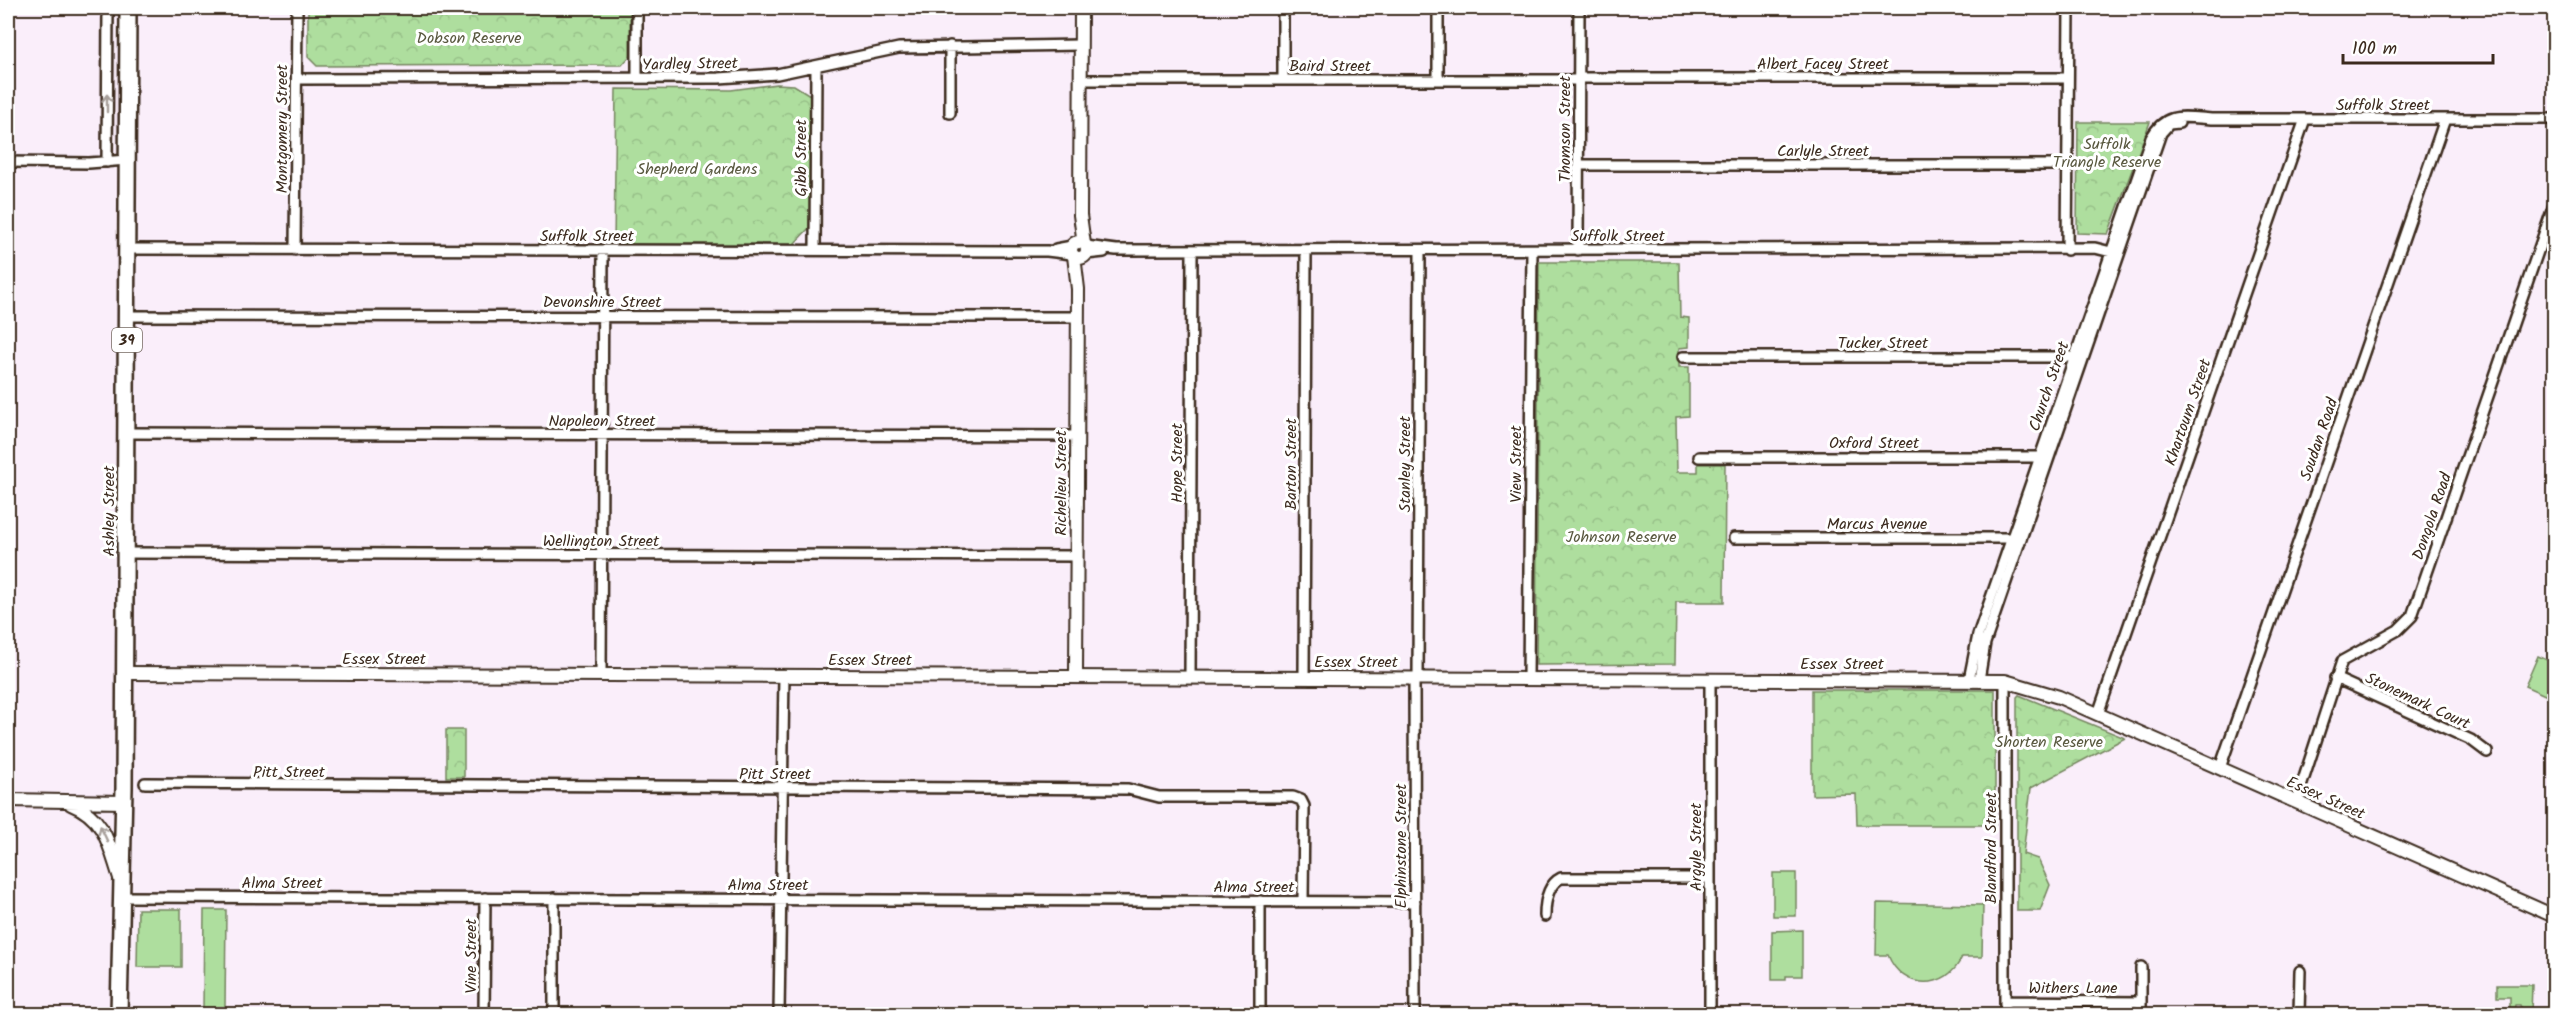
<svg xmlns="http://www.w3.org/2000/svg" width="2562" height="1022" viewBox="0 0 2562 1022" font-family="Kalam,sans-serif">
  <defs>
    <pattern id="park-crowns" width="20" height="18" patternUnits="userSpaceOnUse" patternTransform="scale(1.5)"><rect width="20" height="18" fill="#aede9e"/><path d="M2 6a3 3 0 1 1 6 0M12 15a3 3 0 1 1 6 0" fill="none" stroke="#97bf88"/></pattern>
  </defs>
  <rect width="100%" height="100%" fill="#faeefa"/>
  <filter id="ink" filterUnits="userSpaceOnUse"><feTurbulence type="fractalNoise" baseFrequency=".0167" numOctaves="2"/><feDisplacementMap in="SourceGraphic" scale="12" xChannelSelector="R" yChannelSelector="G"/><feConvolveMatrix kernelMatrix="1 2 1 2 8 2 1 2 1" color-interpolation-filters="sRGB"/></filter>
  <g filter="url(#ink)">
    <path fill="#aede9e" stroke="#74845e" stroke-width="1.5" d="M2538,656l16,7v36l-29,-13z
      M1773,873h23v43h-23z
      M1877,903l106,2 -1,52h-20c-15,34 -60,34 -74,-2h-12z
      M138,909h43v58h-44z
      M204,910h22l-1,99h-22z
      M1802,930v46h-16v4h-14v-49z
      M2497,985h35l-1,29h-10l-1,-9h-5l-1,9h-4v-17h-13z"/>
    <path fill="url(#park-crowns)" stroke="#74845e" stroke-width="1.5" d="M308,8h322v48l-8,9 -305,1 -9,-9z
      M777,84l17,1 16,10v132l-16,17 -180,1 2,-156 115,1z
      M2078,122h72l-42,112 -31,-1z
      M1539,262h140l1,55 9,1v29l-10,1v19h10v49l-13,1 1,55h21v-8h27l-1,138h-48l-1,62 -139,1z
      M1812,690h183v135h-138l-1,-31 -44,1z
      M2019,695l106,43 -94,50 -8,66 15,5 12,26 -10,26h-23v-214z
      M446,730h18v47h-18z"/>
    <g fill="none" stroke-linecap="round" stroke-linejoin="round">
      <g stroke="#3b2a1e" stroke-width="14">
        <path id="minor" d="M637,8v70
          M1579,78h489
          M297,79l422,-1 58,-4 122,-26 181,-3
          M1283,79v-71
          M1080,80h499
          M1438,80v-72
          M950,113v-67
          M8,162l81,1 38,-3
          M107,162l1,-154
          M1579,165h488
          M1086,246l30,4 979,-2 24,6
          M126,249l921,2 25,3
          M1056,249l16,-3
          M295,250l2,-242
          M815,250l1,-184
          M1578,250l1,-242
          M2067,250l2,-242
          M1086,254l18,-2
          M126,316l951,1
          M1683,357h397
          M126,433l951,3
          M1699,457h346
          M1734,538h282
          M125,553l952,3
          M601,675l2,-425
          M1190,677l2,-427
          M1304,677l2,-427
          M1414,678l1,336
          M1418,678l2,-428
          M2335,678l136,62 16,12
          M1528,679l4,-429
          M1969,680l9,-45 173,-497c15,-27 32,-21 60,-19h343
          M1979,680l6,-37 176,-510 8,-9 10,-1
          M2098,714l207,-595
          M2220,768l225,-649
          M145,783l983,6 31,8h134l8,3 3,6 -1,95
          M2300,804l-1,-11 43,-132 56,-31 14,-14 142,-411
          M122,897l1293,5
          M1545,916c0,-13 2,-31 16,-38h149
          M2005,1001l136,1
          M484,1014l1,-116
          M554,1014v-116
          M779,1014l5,-339
          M1260,1014v-113
          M1710,1014v-335
          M2005,1014v-333
          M2141,1014v-47
          M2299,1014l1,-43"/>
      </g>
      <g stroke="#3b2a1e" stroke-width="16">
        <path id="tertiary" d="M1081,8l-1,207 4,29
          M1071 250a8 8 0 1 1 16 0a8 8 0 1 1-16 0Z
          M1074,256l4,33 -2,388
          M124,673l1881,8 54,16 495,219
          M8,800l115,2
          M71,804c35,14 38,42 49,74"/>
      </g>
      <g stroke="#3b2a1e" stroke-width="20">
        <path id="primary" d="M119,1014l5,-226 4,-780"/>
      </g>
      <use href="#minor" stroke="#fff" stroke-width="9"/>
      <use href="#tertiary" stroke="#fff" stroke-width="12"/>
      <use href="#primary" stroke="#fff" stroke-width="15"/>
    </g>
    <defs><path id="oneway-shaft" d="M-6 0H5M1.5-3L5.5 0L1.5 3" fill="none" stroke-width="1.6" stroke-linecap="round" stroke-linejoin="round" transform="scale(1.5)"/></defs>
    <g stroke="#a79f9a">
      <use href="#oneway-shaft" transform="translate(107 103) rotate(-90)"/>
      <use href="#oneway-shaft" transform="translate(104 834) rotate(-115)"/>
    </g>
  </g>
  <g text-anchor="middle" stroke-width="6" stroke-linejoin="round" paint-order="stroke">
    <rect fill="#fff" stroke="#766a62" stroke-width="1.5" x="112" y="328" width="30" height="24" rx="4.5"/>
    <g font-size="15" font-weight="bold" fill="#3b2a1e">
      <text x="127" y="345">39</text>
    </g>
    <g font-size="16" fill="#58573e" stroke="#fff">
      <text x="469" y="43">Dobson Reserve</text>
      <text x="2107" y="149">Suffolk<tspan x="2107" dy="18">Triangle Reserve</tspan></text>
      <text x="697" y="174">Shepherd Gardens</text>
      <text x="1621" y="542">Johnson Reserve</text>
      <text x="2049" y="747">Shorten Reserve</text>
    </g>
    <g font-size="16" fill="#3b2a1e" stroke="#fff">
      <text transform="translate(690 63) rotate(-1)" y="6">Yardley Street</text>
      <text x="1823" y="69">Albert Facey Street</text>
      <text x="1330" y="71">Baird Street</text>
      <text x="2383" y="110">Suffolk Street</text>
      <text transform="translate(281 129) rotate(-90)" y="6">Montgomery Street</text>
      <text transform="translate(1564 129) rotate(-90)" y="6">Thomson Street</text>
      <text x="1823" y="156">Carlyle Street</text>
      <text transform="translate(800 158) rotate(-90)" y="6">Gibb Street</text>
      <text x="587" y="241">Suffolk Street</text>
      <text x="1618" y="241">Suffolk Street</text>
      <text x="602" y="307">Devonshire Street</text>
      <text x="1883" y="348">Tucker Street</text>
      <text transform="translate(2048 386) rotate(-71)" y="6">Church Street</text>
      <text transform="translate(2187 412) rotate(-71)" y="6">Khartoum Street</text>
      <text x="602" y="426">Napoleon Street</text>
      <text transform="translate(2318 439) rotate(-71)" y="6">Soudan Road</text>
      <text x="1874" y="448">Oxford Street</text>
      <text transform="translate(1176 463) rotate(-90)" y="6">Hope Street</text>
      <text transform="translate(1290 464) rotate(-90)" y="6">Barton Street</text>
      <text transform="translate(1404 464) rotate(-90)" y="6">Stanley Street</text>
      <text transform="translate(1515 464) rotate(-90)" y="6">View Street</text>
      <text transform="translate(1060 483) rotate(-90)" y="6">Richelieu Street</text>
      <text transform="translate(108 511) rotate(-90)" y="6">Ashley Street</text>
      <text transform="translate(2431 516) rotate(-71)" y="6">Dongola Road</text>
      <text x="1877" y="529">Marcus Avenue</text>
      <text x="601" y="546">Wellington Street</text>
      <text x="384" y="664">Essex Street</text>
      <text x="870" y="665">Essex Street</text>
      <text x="1356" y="667">Essex Street</text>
      <text x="1842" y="669">Essex Street</text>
      <text transform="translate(2418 700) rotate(25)" y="6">Stonemark Court</text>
      <text x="289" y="777">Pitt Street</text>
      <text x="775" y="779">Pitt Street</text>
      <text transform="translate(2326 797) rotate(24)" y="6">Essex Street</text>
      <text transform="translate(1400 846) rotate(-90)" y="6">Elphinstone Street</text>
      <text transform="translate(1695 847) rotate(-90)" y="6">Argyle Street</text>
      <text transform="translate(1990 848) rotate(-90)" y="6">Blandford Street</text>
      <text x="282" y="888">Alma Street</text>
      <text x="768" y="890">Alma Street</text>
      <text x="1254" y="892">Alma Street</text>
      <text transform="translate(470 956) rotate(-90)" y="6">Vine Street</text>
      <text x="2073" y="993">Withers Lane</text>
    </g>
  </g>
  <rect width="2562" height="1022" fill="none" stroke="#fff" stroke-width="30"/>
  <rect x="15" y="15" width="2532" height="992" fill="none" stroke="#3b2a1e" stroke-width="2" filter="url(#ink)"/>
  <path d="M2343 54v9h150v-9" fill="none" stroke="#3b2a1e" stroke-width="3"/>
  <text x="2352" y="54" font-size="18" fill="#3b2a1e" stroke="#ffffff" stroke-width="4.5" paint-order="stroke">100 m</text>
</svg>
